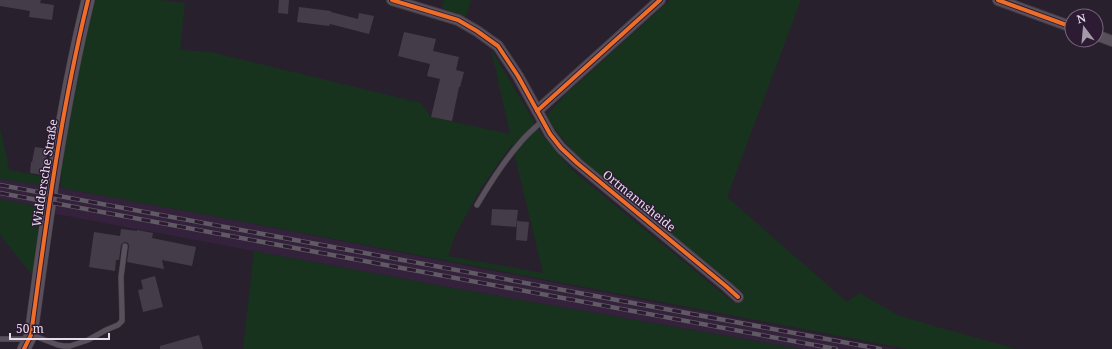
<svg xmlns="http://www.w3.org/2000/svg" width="1112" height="349" viewBox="0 0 1112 349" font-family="'Noto Serif',serif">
  <rect width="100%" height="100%" fill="#29202d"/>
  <path fill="#34213b" d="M0,179l61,9 168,31 521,102 147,28h-96l-348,-61 -397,-74 -15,-3v-4l-41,-8z"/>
  <path fill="#17331e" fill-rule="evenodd" d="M93,0h66l26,3 -5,47 31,2 210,51 10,14 79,17 -19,-85 49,83 32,38 162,133 11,-9 -169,-139 -31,-38 21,-23 104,-94h131l-74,197 120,105 12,-9 39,22 36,11 82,23h-108l-679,-130 -168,-31 2,-43zM512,144l31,129 -95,-17 8,-23 25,-45z
    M444,0h27l-5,17 -4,-2 -20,-7z
    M0,128l7,31 2,11 38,7 -2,9 -45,-7z
    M0,199l41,8 -8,69 -33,-41z
    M254,251l199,37 348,61h-558z"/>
  <path fill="#453c49" d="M0,0h41l-1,3 14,2 -2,15 -23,-3 1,-6 -30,-5z
    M279,0h10l-1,14 -10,-1z
    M299,7l32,4v1l27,7 1,-6 15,3 -5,18 -39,-10 -1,2 -32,-4z
    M404,32l32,7 -3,12 26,6 -3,13 8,2 -4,15h-1l-7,34 -21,-4 9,-38 -13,-3 3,-12 -32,-8z
    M35,147l13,2 -5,26 -13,-2 1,-11h1z
    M492,209l26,1 -2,17 -25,-2z
    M517,221l12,1 -2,19 -11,-1z
    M121,229l16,2v-1l16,3 -1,5 44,9 -4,19 -30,-6 2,9 -37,-7 2,-16 -1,-3 -3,-1 -2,1 -2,2 -2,15h-3l-1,11 -26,-4 5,-35 26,4z
    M155,276l8,31 -20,5 -5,-22 5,-1 -2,-9z
    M199,335l4,14h-43v-3z"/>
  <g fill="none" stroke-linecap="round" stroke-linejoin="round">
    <g stroke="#453c47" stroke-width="6">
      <path id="service" d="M477,205c13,-22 26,-43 43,-62 6,-8 15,-15 22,-22
        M32,335l26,10 6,1h6l18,-6 18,-10 12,-5 4,-4v-7l-1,-37 4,-31
        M0,339h28"/>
    </g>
    <g stroke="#453c47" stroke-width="12">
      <path id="minor" d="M392,0l66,20 19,11 21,15 20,30 32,58 11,14 16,15 150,124 11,10
        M998,0l74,27
        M1096,35l16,6
        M537,111l123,-111"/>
    </g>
    <g stroke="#453c47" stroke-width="14">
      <path id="tertiary" d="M24,349l7,-14c15,-112 30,-225 57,-335"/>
    </g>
    <use href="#service" stroke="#58505b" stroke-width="5"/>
    <use href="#minor" stroke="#58505b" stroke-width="10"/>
    <use href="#tertiary" stroke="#58505b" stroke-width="13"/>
    <g stroke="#605a64" stroke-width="4.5">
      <path id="rail" d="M0,185l880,164
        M0,193l836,156"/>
    </g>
    <use href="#rail" stroke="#2c1b32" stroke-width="3" stroke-dasharray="9" stroke-linecap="butt"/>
    <g stroke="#2c1b32" stroke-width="6">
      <path id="cycleway" d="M392,0l66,20 19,11 21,15 20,30 32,58 11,14 16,15 150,124 11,10
        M998,0l74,27
        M537,111l123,-111
        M24,349l7,-14c15,-112 30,-225 57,-335"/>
    </g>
    <use href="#cycleway" stroke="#ee6e29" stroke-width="4"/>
  </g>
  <g text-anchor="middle" stroke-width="3" stroke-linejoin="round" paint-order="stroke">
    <g font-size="12" fill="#e7dcec" stroke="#2c1b32">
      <text transform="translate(45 173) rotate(-81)" y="4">Widdersche Straße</text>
      <text transform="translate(639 201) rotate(39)" y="4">Ortmannsheide</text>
    </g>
  </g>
  <g transform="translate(1084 28) rotate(344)"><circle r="19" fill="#2c1b32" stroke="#77687c"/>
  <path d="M0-3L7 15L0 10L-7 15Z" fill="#a49aa9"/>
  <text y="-6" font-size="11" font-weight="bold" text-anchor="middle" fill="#e7dcec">N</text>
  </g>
  <path d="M10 333v6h99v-6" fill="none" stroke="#e7dcec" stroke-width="2"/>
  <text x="16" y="333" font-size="12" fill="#e7dcec" stroke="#2c1b32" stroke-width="3" paint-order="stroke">50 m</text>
</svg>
